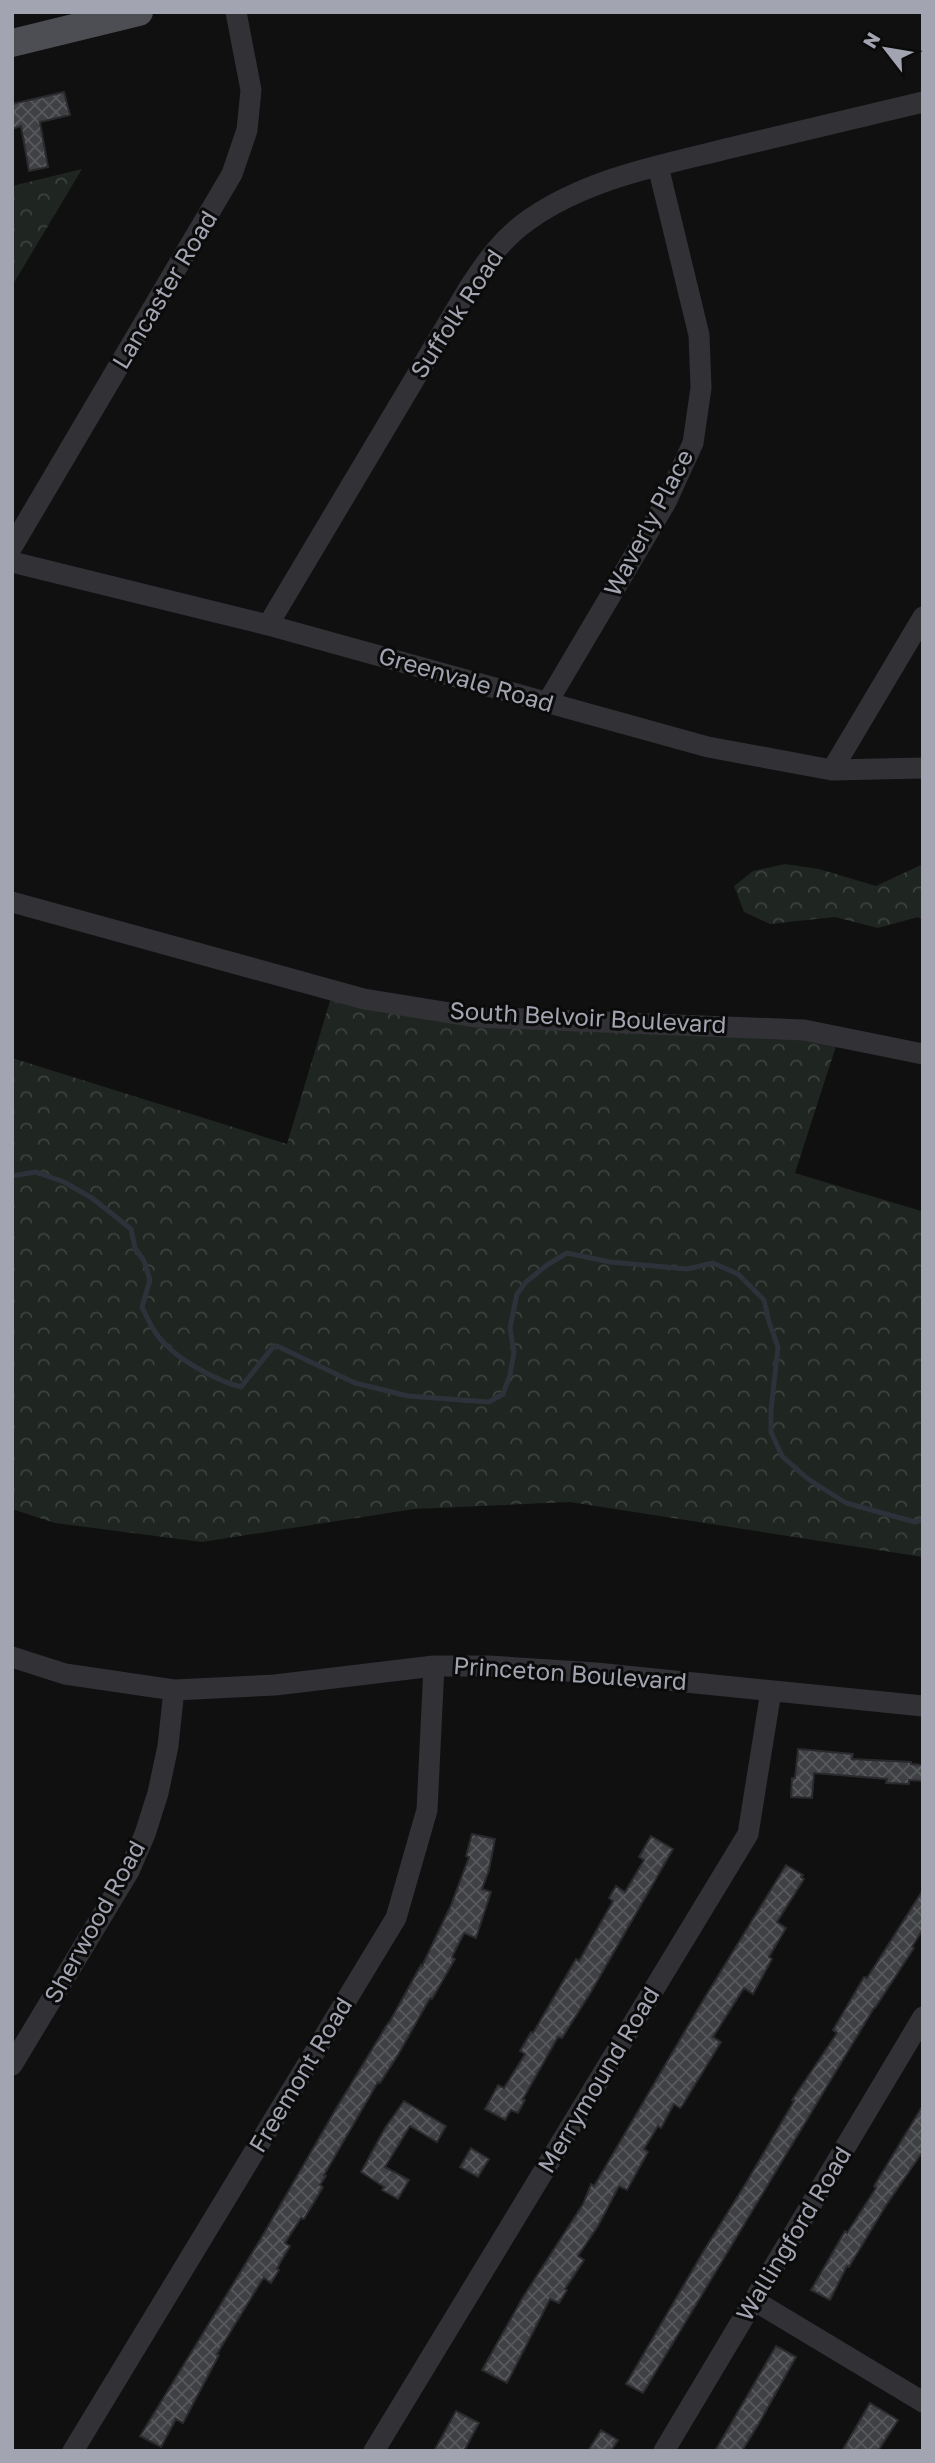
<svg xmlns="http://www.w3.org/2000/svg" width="935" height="2463" viewBox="0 0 935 2463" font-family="'Golos Text',sans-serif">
  <defs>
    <pattern id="forest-crowns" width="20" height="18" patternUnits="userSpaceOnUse" patternTransform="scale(1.75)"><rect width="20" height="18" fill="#1f2520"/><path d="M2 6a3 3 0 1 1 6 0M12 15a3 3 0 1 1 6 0" fill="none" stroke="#3c423e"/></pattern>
    <pattern id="building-cross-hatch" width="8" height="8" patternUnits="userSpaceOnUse" patternTransform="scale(1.75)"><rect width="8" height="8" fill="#3f4044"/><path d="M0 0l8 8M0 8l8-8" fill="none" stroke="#58595d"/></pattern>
  </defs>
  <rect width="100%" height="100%" fill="#101011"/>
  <path fill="url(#forest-crowns)" d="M82,169l-70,117v-100z
    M785,864l34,5 57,17 47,-22v56l-5,-3 -40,11 -43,-11 -65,7 -26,-12 -10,-26 19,-15z
    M333,991l31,8 475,38 -44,136 126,38 2,-5v351l-353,-55 -156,7 -212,33 -147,-19 -43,-14v-451l275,86z"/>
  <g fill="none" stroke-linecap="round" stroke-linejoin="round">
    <path stroke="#2d323a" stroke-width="5" d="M12,1176l24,-4 28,10 28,16 39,31 4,19 9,13 6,19 -8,27c6,12 12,27 23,37 17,18 53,37 76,43l32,-40 4,-1 78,37 53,13 81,6 14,-8 7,-19 4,-23 -4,-24 7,-34 9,-12 21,-17 20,-12 43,9 77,7 26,-6 25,11 26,26 5,22 9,25 -7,63v22l11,24 26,23 38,24 69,19 8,-2"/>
  </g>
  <path fill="url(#building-cross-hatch)" stroke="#2a2a2d" stroke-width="2" d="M64,92l6,23 -30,7 8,45 -19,4 -8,-45 -9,3v-25z
    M798,1749l55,5 -1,5 59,3v2l12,1v16l-14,-1v4l-23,-1 1,-4 -73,-6 -2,25 -21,-1 1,-19h3z
    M472,1834l23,5 -6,31 -7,19 9,3 -15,46 -12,-5 -12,24 3,2 -23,40 -2,-1 -32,57 -18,28 -2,-1 -54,93 2,1 -6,9 3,2 -19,32 -3,-1 -16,25 5,3 -10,17 -3,6 2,1 -8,13 -7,-5 -2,2 -45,74 2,1 -36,68 -7,-4 -15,28 -21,-11 120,-196 77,-133 51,-84h1l32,-58 1,1 29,-61 18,-48 -3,-1z
    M651,1836l22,13 -82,143 -29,46 -4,-1 -35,62 2,1 -7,13 -7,-3 -6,10 -20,-11 13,-24 6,3 21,-34 -5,-3 11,-19 2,1 43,-74 3,2 34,-60 -4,-3 7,-12 9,6 19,-32 -5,-3z
    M786,1865l17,10 -2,2 3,2 -27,43 9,6 -17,29 3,2 -19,35 -9,-6 -31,49 8,5 -39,64 -2,2 -6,-4 -13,24 -3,-2 -14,23 4,3 -21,38 -8,-4 -21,40 -20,30 6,4 -19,29 2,1 -8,13 -9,-4 -43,84 -25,-13 41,-73 60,-93 8,-20 3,2 108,-184z
    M923,1890v39l-11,18 2,1 -39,60h-1l-231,385 -17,-9 77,-132 43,-69 48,-82 -2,-1 45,-67 -4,-3 31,-53 3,1z
    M404,2101l42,25 -9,16 -27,-16 -25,41 24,13 -11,19 -16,-9 2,-3 -23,-15 24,-44z
    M923,2105v46l-8,12 -30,44 -36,60 -2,-1 -17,34 -19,-10 34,-59 2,2 29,-45 -2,-2z
    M471,2148l18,11 -11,18 -18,-10z
    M776,2346l20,11 -38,68 -16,26h-27z
    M870,2403l28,17 -20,31h-36z
    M456,2411l23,12 -15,28h-30z
    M601,2430l17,10 -7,11h-23z"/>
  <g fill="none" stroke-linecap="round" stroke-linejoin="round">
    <path stroke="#313136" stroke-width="21" d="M12,547l220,-373 15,-44 4,-40 -15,-78
      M12,562l256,63 440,122 124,23 91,-2
      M268,625l199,-334c18,-28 35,-53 63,-72 59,-41 132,-54 200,-71 65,-15 129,-31 193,-46
      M547,703l119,-201 27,-59 8,-55 -2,-53 -41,-169
      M832,770l91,-153
      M12,902l352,97 111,18 329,13 119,24
      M12,1657l53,17 109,16 101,-5 159,-19h55l107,7 327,33
      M12,2065l117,-194 16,-37 13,-41 10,-47 6,-56
      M755,2301l168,101
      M73,2451l323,-533 31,-108 7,-144
      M374,2451l374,-617 23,-143
      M664,2451l259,-434"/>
    <path stroke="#4d4e54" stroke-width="28" d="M12,43l127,-31"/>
  </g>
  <g text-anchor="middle" stroke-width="6" stroke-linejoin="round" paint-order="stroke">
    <g font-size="24" fill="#a2a5b1" stroke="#0b0b0c">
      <text transform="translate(165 290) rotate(-59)" y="8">Lancaster Road</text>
      <text transform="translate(457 314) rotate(-57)" y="8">Suffolk Road</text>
      <text transform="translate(649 523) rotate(-62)" y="8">Waverly Place</text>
      <text transform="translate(466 680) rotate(16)" y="8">Greenvale Road</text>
      <text transform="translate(588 1018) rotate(3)" y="8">South Belvoir Boulevard</text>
      <text transform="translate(570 1674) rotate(4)" y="8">Princeton Boulevard</text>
      <text transform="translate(95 1922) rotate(-61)" y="8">Sherwood Road</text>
      <text transform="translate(301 2075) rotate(-59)" y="8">Freemont Road</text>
      <text transform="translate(599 2080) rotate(-59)" y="8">Merrymound Road</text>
      <text transform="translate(794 2234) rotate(-59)" y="8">Wallingford Road</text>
    </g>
  </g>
  <rect width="935" height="2463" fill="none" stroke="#a2a5b1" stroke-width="28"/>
  <g transform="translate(886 49) rotate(301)" stroke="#0b0b0c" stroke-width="5" paint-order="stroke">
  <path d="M0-5L12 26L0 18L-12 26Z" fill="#a2a5b1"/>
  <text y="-10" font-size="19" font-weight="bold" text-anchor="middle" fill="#a2a5b1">N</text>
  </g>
</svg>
